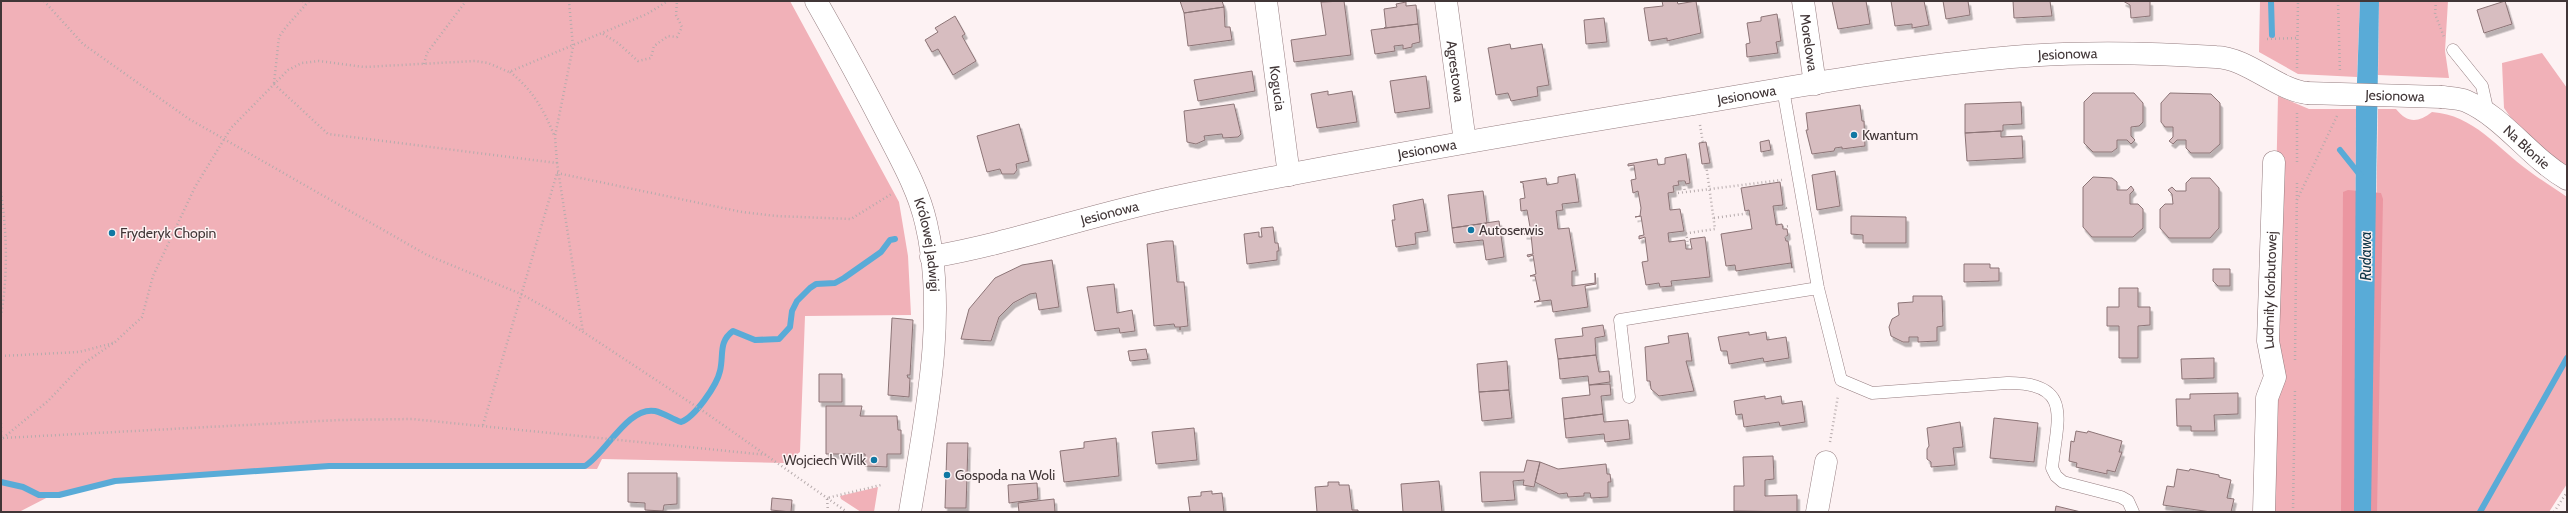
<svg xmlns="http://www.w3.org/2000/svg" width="2568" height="513" viewBox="0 0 2568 513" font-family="Cabin,sans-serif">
  <defs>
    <filter id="shadow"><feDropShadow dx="2.5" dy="4.5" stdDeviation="0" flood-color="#0004"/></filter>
  </defs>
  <rect width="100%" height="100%" fill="#fdf2f3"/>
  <path fill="#f1b1b8" d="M1,1h789l109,201 9,54 3,59 -106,1 -5,136 -15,11 -183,-4 -5,10 -237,-4 -244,15 -62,14 -35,18h-18z
    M2260,1h100l-3,76 -59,-3 -39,-22z
    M2379,1h69l-3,50 4,27 -71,-3z
    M2542,53l25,35v79l-49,-39 -14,-20 -2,-45z
    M2278,96l31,13h47l-2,403h-85z
    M2378,109h18c11,14 22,14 36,3 42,3 65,36 97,59 12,9 25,17 38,26v287l-18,28h-178z
    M878,487l-4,25h-13l-20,-13 -1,-3z"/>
  <path fill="#eb96a1" d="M2348,190l33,3 2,6 -6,313h-36l2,-320z"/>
  <path fill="#59abd7" d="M2360,1h19l-8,511h-17l2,-403z"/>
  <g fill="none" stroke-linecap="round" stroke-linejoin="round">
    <path stroke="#59abd7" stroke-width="6" d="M2271,1l1,34
      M2340,150l20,25
      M1,482l22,5 16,8h20l56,-14 214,-15h256c21,-13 43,-60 70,-55 9,2 17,8 26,11 14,-5 36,-37 39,-51 4,-16 -2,-29 13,-40l22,9 24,-1 11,-12 2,-16 5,-10 13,-13 6,-4 19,-1 9,-5 37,-26 9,-12 5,-1
      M2480,512l87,-154"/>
  </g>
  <path fill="#d7bdc0" stroke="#8c7476" filter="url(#shadow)" d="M1180,1h42l2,6 -40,6z
    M1344,1l7,54 -57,7 -3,-22 35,-5 -5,-33z
    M1662,1h15l1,3 18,-3 5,32 -34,8v-3l-18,3 -5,-33 19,-2z
    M1832,1h34l4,23 -32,5z
    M1891,1h33l5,24 -17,3v-4l-17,2z
    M1943,1h25l2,14 -24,4z
    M2013,1h37l2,15 -38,2z
    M2123,1h27v15l-19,2 -1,-13z
    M2505,1l7,23 -28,9 -7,-23z
    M1406,2v4l10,-1 2,19 -34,4 2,-1 -2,-18 13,-2 -1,-3z
    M1224,7l1,20h5l2,13 -44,6 -4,-33z
    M1777,14l4,27 -5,1 2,11 -31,4 -1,-13 4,-1 -3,-20 14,-2v-4z
    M955,16l10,18 -3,2 14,25 -23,14 -15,-26 -6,3 -7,-12 13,-8 -3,-4z
    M1604,18l3,24 -21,2 -2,-24z
    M1418,24l2,18 -8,2v3l-9,2v-4l-9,1 1,5 -20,3 -4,-24z
    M1510,44l1,5 31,-5 7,41 -12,2 1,9 -27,5 -3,-8 -12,2 -8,-47z
    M1252,71l3,20 -57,10 -4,-21z
    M1426,76l4,32 -35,5 -5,-32z
    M1328,91v4l24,-4 5,31 -40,6 -6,-34z
    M2093,93h41l9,10v19l-4,4 -8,1v9l4,4 -4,4 -4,-4h-10v8l-5,4h-19l-9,-9v-41z
    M2170,93l41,1 9,9v41l-10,9h-19l-5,-5v-8h-9l-4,4 -4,-3 4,-4v-10h-8l-4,-5v-19z
    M2021,102l1,22 -19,1v6l-38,2v-29z
    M1234,104l7,30 -3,3 -15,1 -1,-4 -18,2 1,4 -9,4 -9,-2 -3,-31z
    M1860,105l2,16h2l1,25 -23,3v-2l-7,1 -1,3 -22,3 -6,-24h2l-2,-17z
    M1019,124l10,37 -13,3 1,6 -3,4h-12l-2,-5 -13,3 -10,-36z
    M2001,131v6l21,-1 1,22 -56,3 -2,-28z
    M1769,140l2,10 -10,2 -1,-10z
    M1706,142l4,21 -8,1 -3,-21z
    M1686,154l4,29 -4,1 -1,-3h-7l1,4 -6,1 1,6 -6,1 2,17 10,-1 4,22 -16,2 1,9 16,-2 1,9h6l-2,-10 15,-2 5,40 -39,4 1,5 -12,1 -1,-4 -13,2 -4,-23 6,-1 -3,-24 -6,2v-3l5,-1 -3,-19 -6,1 5,-1 1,-8 -3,-17 -5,2 -2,-13 5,-1 -2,-14 -6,1v-2l29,-5 1,6 7,-1v-6z
    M1835,171l5,35 -23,4 -5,-35z
    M1575,174l4,28 -17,2 1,6 -7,1 2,18 11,-1 7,43h-4v15l23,-3v-10l1,11 -11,2 3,21 -35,5 -2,-12 -17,2 6,-2 -5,-24h-5l6,-2 -3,-19 -5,2 -1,-2 6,-1 -2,-19 -7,-1h5l1,-7 -3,-17 -6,1 -1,-12 5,-1 -2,-15 -3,-1 26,-4 1,7 11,-2v-6z
    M2093,177l19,1 5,4v8h10l4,-4 3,4 -4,4v10h8l5,5v19l-10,9h-41l-9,-10v-40z
    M2191,178h19l9,10v40l-9,10h-41l-9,-10v-19l5,-5h8l-1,-10 -4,-4 4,-3 4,4h10v-8z
    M1780,182l3,23 -10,1 3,19 6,-1 1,5h4l1,6 -3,2 1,4h2l4,27 -1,-5 -55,8 -1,-6 -9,1 -5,-32 31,-5 -3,-19 -4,1 -4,-23z
    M1483,191l4,32 -35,5 -4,-33z
    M1423,199l5,32 -13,2 1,11 -20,3 -4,-27h3l-2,-15z
    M1851,216l55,1v26h-43v-8l-12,-1z
    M1499,221l5,36 -18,3 -3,-20 -29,3 -2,-15z
    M1273,227l2,16h3l1,8h-2v9l-30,4 -3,-30 15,-2v5h3l-1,-9z
    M1166,241h7l4,41h7l4,44 -8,1v3v-3h-5l-1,-3 -20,2 -7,-82z
    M1052,260l7,47 -20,3 -3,-17 -6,1 -17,9 -14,14 -8,24 -30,-2 8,-30 26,-31 27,-13z
    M1964,264h26v4h9v13l-35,1z
    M2213,269h17v17h-12l-5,-5z
    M1114,284l3,29 15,-3 3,21 -15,2 -1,-5 -24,3 -8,-44z
    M2119,288h19v19h12v18l-12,1v32h-19v-32h-12v-19h12z
    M1913,296h29l1,30 -6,1v14l-19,1v-5h-9v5h-6l-12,-6 -2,-9 3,-8 7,-4 -1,-12 15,-1z
    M892,318l21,2 -3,55h-3l1,3h2l-1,19 -21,-2z
    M1603,325l2,11 -10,2 1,17 -38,4 -3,-20 28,-3 -1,-8z
    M1749,332v3l17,-3 1,8 19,-3 3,21 -25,4 -1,-4 -34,6 -2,-13h-6l-3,-14z
    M1688,333l4,28h-6l8,30 -35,5 -8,-7 -1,-8h-3l-2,-34 24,-4 -1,-7z
    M1146,349l2,10 -18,2 -2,-10z
    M1596,355l3,17 10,-1 1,11 -21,3 -1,-9 -28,3 -2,-20z
    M2214,358v20l-32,1 -1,-20z
    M1507,361l2,29 -30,2 -2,-28z
    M819,374h23v28h-23z
    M1610,384l1,11 -10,1 2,18 -39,5 -2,-21 28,-3 -1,-10z
    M1509,390l3,28 -30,3 -3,-29z
    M2238,393v21l-24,1 1,16h-24v-5h-14l-1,-27h14v-5z
    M1765,396v3l16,-3 1,8 20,-3 3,21 -25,4 -1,-4 -35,5 -2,-13 -6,1 -2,-14z
    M826,406h36l-2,10h37l1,14h3v24h-14v13l-22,-1v-12h-39z
    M1603,414l1,8 24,-2 2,19 -25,3 -1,-8 -38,4 -2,-19z
    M1994,418l44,5 -4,39 -44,-4z
    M1960,422l3,25 -10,1 2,17 -24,2v-5l-4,-3v-10l2,-3 -2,-18z
    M1194,428l3,32 -41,4 -4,-32z
    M2076,431l11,2 1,-2 34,10 -3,11h3l-7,20 -8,-2v4l-31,-7 1,-4 -8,-2 2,-20 3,1z
    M1116,438l3,38 -55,6 -4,-31 24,-3v-6z
    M947,443h21l-2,65h-21z
    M1773,456l1,23 -9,1v16l32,-1v17l-63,-1v-25h10l-1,-29z
    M1527,460l13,2 -6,25 -11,-2 1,-5 -11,1 2,19 -33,2 -2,-30h44z
    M1540,462l18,7 48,-5 1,10h3l1,8h-3v15l-17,1 -1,-5h-6v3l-16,1 -1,-4 -8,1 -24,-12z
    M2177,469l12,2 1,-2 29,6v2l12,3 -4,18 7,1 -3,13h-20l-48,-7 4,-19 7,1z
    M628,473h49v31l-13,1 -1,6 -18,-1v-7l-17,-1z
    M1439,481l3,31h-39l-2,-28z
    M1328,482h11v3h10l3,25h6v2h-41l-2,-25 13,-1z
    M1037,483l1,16 -29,4 -1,-18z
    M1212,491v3l10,-1 2,19h-34l-2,-15 13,-1v-4z
    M772,498l20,2 -1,12 -20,-2z
    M1054,499l1,13h-36l-1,-9z
    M2056,506l25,6h-26z"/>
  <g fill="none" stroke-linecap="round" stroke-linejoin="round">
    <g stroke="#967e81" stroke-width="13">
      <path id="lane" d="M2453,50l29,36 6,27
        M1783,89l35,199 23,92 31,13 135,-10c67,-1 50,37 45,85l4,8 7,6 58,15 7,4 5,11
        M1629,397l-9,-77 198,-32"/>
    </g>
    <g stroke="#967e81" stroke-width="23">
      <g id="street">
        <path id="s1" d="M1266,1l23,174"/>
        <path id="s2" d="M1446,1l19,141"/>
        <path id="s3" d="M1803,1l12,83"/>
        <path d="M1817,512l9,-50"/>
        <path id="s4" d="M2264,512l3,-114 8,-21 -7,-36 6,-179"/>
      </g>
    </g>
    <g stroke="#967e81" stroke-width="23">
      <g id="secondary">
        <path id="s5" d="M816,1c25,44 49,88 72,133 15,29 31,58 38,89 22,92 -1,197 -16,289"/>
        <path id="s6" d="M2442,97c7,1 17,1 24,4 39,17 64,57 101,78"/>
        <path id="s7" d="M931,257c81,-14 159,-42 240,-59 163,-34 328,-62 492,-89 109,-18 218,-39 328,-50 74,-8 151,-7 225,-2 32,1 61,33 91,36"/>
      </g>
    </g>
    <path stroke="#b6abac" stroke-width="2.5" stroke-dasharray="1 3" stroke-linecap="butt" d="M44,1l39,43 106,75 238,136 94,39 29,16 156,103 141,99
      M303,1l2,4
      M2338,1l2,72
      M2436,1l-1,13 9,23
      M603,34l15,9 20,18 13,-3 3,-12 14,-10 9,1 5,-10 -6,-12 1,-14
      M2267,39l31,-1
      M424,64l3,-11 39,-52
      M2297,68l1,-67
      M510,72c22,17 34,38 44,63
      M274,83l5,-46 7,-10 23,-26
      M274,84l54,50 229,29 26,169
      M1700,125l3,18
      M2297,162v-49
      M557,163l-2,-27 18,-89 -4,-46
      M557,173l185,39 34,4 75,3 42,-26
      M1683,181l2,11
      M1,192c6,42 7,82 0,124
      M1678,193l104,-13
      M2297,200l40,-84
      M1774,209l12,-1v2
      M1714,218l36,-5
      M1783,227l6,-1
      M1686,233l3,16
      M1682,234l33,-5 -9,-65
      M1785,237l7,-1
      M1,356l78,-4 34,-9
      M2295,360l2,-177
      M1,423v17
      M483,425l74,-252
      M3,438l45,-37 35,-37 32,-22 27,-25 11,-41 42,-89 36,-59 57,-58 14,-7 17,-2 45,6 111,-6 13,2 21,9 138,-58 21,-13
      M3,438l336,-18 73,-1 355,36
      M1830,442l8,-46
      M828,512l-1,-14 54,-13
      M2293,512l2,-123
      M2554,512l13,-20"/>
    <use href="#lane" stroke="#fff" stroke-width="12"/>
    <use href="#street" stroke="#fff" stroke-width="22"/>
    <use href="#secondary" stroke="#fff" stroke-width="22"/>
    <g stroke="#967e81" stroke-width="23" stroke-linecap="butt">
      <g id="secondary-bridge">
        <path id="s8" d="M2307,93l135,4"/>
      </g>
    </g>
    <use href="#secondary-bridge" stroke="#fff" stroke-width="22"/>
  </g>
  <g fill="#1078a3" stroke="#fdf2f3" stroke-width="1.5">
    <circle cx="1854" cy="135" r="4"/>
    <circle cx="1471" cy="230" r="4"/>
    <circle cx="112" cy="233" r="4"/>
    <circle cx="874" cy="460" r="4"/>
    <circle cx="947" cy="475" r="4"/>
  </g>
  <g text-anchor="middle" stroke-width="3" stroke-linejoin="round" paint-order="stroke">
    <g font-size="14" fill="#413637" stroke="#fdf2f3">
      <text dy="5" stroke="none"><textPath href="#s3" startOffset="42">Morelowa</textPath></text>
      <text dy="5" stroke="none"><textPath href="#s7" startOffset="1156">Jesionowa</textPath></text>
      <text dy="5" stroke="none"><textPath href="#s2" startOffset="71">Agrestowa</textPath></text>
      <text dy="5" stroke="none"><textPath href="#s1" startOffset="88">Kogucia</textPath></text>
      <text dy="5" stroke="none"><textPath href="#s7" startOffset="832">Jesionowa</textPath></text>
      <text dy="5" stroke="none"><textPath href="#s8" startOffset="88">Jesionowa</textPath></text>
      <text dy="5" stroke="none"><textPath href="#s6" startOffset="101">Na Błonie</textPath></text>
      <text dy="5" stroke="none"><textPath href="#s7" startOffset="508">Jesionowa</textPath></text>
      <text dy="5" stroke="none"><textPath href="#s7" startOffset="184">Jesionowa</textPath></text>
      <text dy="5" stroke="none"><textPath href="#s5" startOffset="270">Królowej Jadwigi</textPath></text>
      <text dy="5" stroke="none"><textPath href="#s4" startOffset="224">Ludmiły Korbutowej</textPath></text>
    </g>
    <g font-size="14" fill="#413637" stroke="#fdf2f3" text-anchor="start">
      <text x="1862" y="140">Kwantum</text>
      <text x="1479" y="235">Autoserwis</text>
      <text x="120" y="238">Fryderyk Chopin</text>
      <text x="866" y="465" text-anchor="end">Wojciech Wilk</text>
      <text x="955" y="480">Gospoda na Woli</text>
    </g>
    <g font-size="15" font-style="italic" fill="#0f3547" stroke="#fdf2f3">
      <text transform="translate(2366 256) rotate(-90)" y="5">Rudawa</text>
    </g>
  </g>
  <rect width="2568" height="513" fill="none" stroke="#413637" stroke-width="4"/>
</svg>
